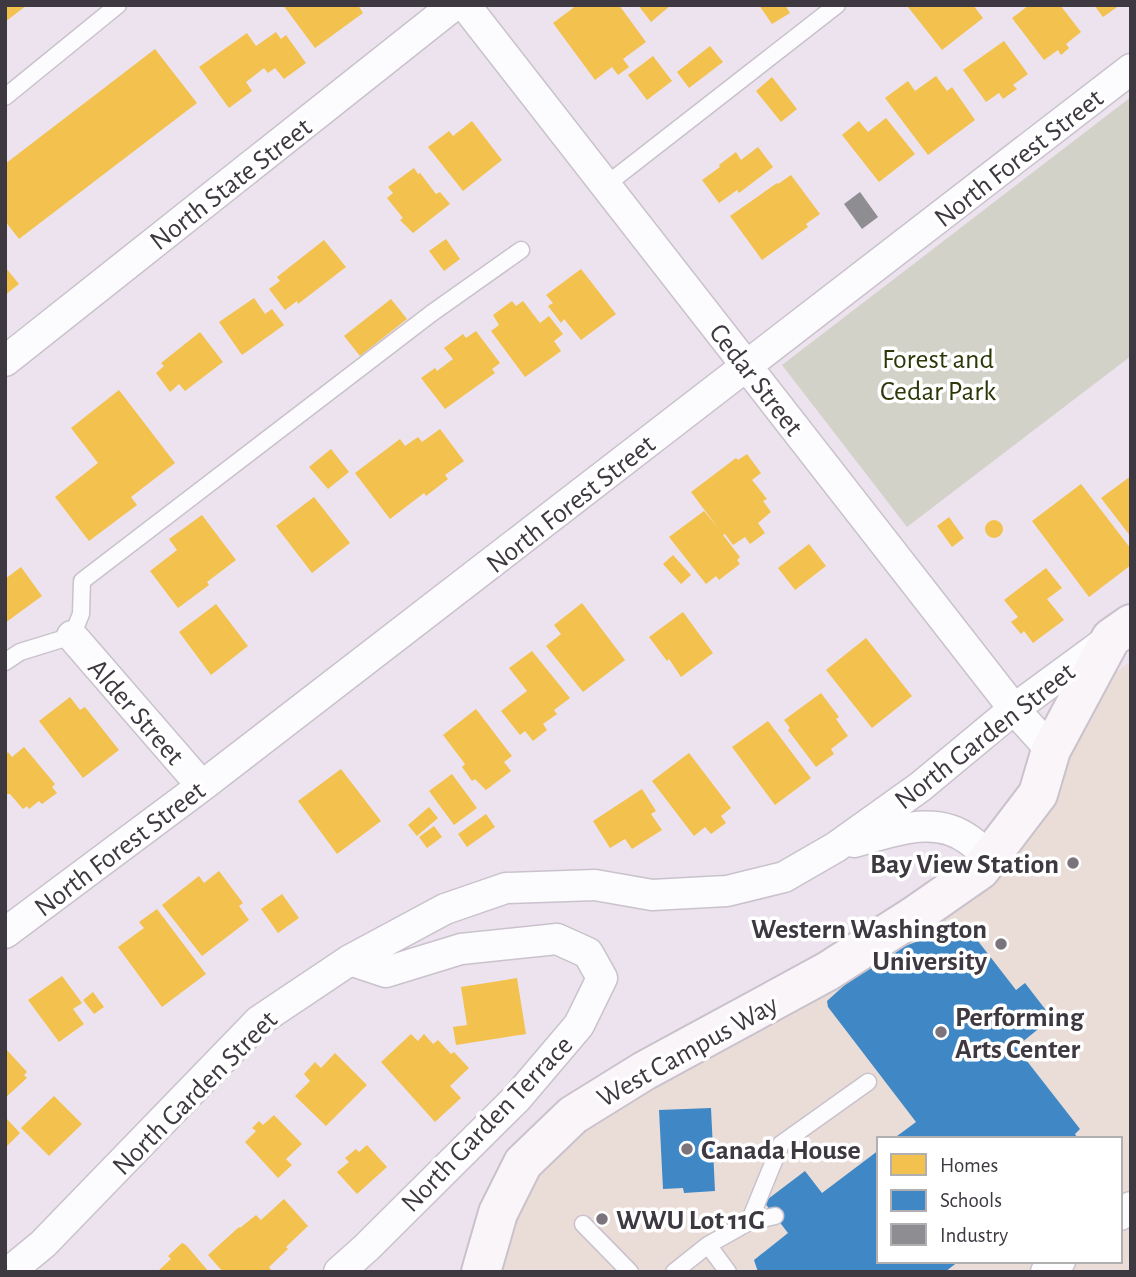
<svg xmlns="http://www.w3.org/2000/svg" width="1136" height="1277" viewBox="0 0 1136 1277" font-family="'Alegreya Sans',sans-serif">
  <rect width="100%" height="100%" fill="#ece3ef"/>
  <path fill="#eaddd8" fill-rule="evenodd" d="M1131,661v611h-650l42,-109 457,-293 73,-150zM879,1139h241v122h-241z"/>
  <path fill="#d2d2c8" d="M1131,97v259l-224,171 -125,-162z"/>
  <path fill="#f2c14e" d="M5,5h22l-22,17z
    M283,5h49l1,2 2,-2h23l5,8 -48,35z
    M577,5h42l27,37 -23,17 6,8 -11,8 -6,-8 -17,13 -42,-57z
    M638,5h33l-20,17z
    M759,5h26l5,8 -18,11z
    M911,5h62l10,13 -41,32 -34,-43z
    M1029,5h31l21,27 -15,12 3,4 -8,7 -3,-5 -14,10 -32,-42z
    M1094,5h26l-17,12z
    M276,32l5,7 5,-4 20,28 -22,16 -9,-11 -7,5 -4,-5 -18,14 6,9 -23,17 -30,-41 48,-34 9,13z
    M1004,41l24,33 -15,11 4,4 -14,10 -4,-6 -13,9 -23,-32z
    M710,46l13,16 -34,26 -12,-16z
    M155,49l42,54 -178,136 -14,-18v-57z
    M653,56l19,25 -25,19 -19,-25z
    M936,76l11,15 5,-4 23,33 -47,35 -43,-57 23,-17 7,10z
    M772,77l25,32 -16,13 -25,-31z
    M886,118l29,36 -36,28 -37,-47 17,-14 9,11z
    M472,121l30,39 -39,31 -35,-44 21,-16 4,5z
    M758,147l15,20 -34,26 -2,-3 -18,13 -17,-23 18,-13 -1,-2 17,-13 5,8z
    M414,168l4,6 2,-1 16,21 4,-2 10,12 -37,29 -13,-13 3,-2 -16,-20 6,-5 -5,-6z
    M791,175l29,39 -14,10 2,3 -46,33 -32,-44 47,-33 1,1z
    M446,239l14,20 -16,12 -15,-20z
    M324,240l22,27 -48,37 -1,-3 -12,9 -16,-21 11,-8 -3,-4z
    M5,267l14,17 -14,11z
    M581,269l35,45 -35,26 -17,-21 -3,4 -13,-17 5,-3 -7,-8z
    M254,298l11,16 7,-5 12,16 -42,30 -23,-33z
    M391,299l16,20 -47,37 -16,-20z
    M512,301l4,5 7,-5 17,22 9,-7 14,18 -9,7 7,10 -36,26 -34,-46 8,-6 -6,-10z
    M476,331l24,32 -8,6 3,4 -50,36 -24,-31 14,-10 2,3 16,-12 -9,-11 19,-14 3,4z
    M200,332l23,30 -38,29 -6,-7 -9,8 -14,-19 8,-7 -3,-3z
    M119,390l56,73 -44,34 6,8 -48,36 -34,-44 43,-34 -27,-35z
    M440,429l24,32 -19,14 3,4 -22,17 -2,-3 -34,26 -35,-46 45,-34 5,7 13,-9 4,5z
    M331,449l18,23 -21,17 -19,-22z
    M747,454l14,19 -9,7 15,19 -4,2 8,11 -13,11 7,10 -15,11 -5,-7 -12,8 -8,-11 -2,1 17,22 -3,3 3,4 -21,16 -3,-4 -10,8 -37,-47 35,-26 14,17 -27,-36 45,-34 2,2z
    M1131,476v61l-30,-39z
    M1081,484l50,65v16l-42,32 -57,-76z
    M314,497l36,46 -38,30 -36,-47z
    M202,515l34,45 -29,22 2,3 -31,23 -28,-37 27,-21 -8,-11z
    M949,517l15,21 -12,9 -15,-21z
    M985 529a9 9 0 1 1 18 0a9 9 0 1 1-18 0Z
    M809,544l17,22 -31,24 -17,-22z
    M673,555l18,20 -10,9 -18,-20z
    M21,567l21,29 -37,27v-44z
    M1046,568l16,20 -15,11 17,21 -31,23 -9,-12 -3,3 -10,-12 7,-5 -14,-17z
    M582,603l43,57 -42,32 -37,-46 15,-12 -7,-9z
    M216,604l32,42 -37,29 -32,-43z
    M683,612l30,41 -32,24 -12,-18 -2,2 -18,-24z
    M866,638l46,58 -40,32 -46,-58z
    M532,651l38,47 -16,12 3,4 -14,10 4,6 -14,11 -8,-10 -5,4 -19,-24 26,-20 -18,-23z
    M821,693l18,24 -3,2 12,17 -17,13 3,5 -18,13 -28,-37 2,-2 -6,-8z
    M70,697l10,13 5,-3 34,43 -36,28 -44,-57z
    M476,709l36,47 -8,6 7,9 -25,19 -11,-11 -3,2 -10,-14 3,-3 -22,-29z
    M768,721l43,57 -36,27 -43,-58z
    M24,747l31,37 -3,3 5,6 -15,11 -3,-3 -10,8 -2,-3 -4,3 -13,-15h-5v-39l3,-3 4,5z
    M689,753l42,55 -10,8 5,7 -15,11 -6,-7 -11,9 -42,-55z
    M341,769l40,52 -44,33 -39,-53z
    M452,774l25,34 -23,17 -25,-34z
    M642,789l14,22 -5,3 11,16 -30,19 -7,-10 -15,9 -17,-27z
    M429,807l9,11 -21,18 -9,-11z
    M486,814l9,13 -28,20 -9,-13z
    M434,826l8,11 -15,11 -8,-11z
    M219,871l24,32 -4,3 10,14 -47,36 -40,-51 37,-29 5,7z
    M282,894l17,24 -21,15 -17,-24z
    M157,909l49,65 -44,33 -44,-60 26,-19 -5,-6z
    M62,976l20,27 -9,6 11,15 -25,18 -31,-42z
    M517,978l9,56 -70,11 -3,-18 14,-2 -6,-38z
    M93,992l11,15 -10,7 -11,-14z
    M411,1034l7,7 6,-7 9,10 5,-4 13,14 3,-2 15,16 -19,18 11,12 -26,24 -54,-60z
    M5,1048l22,24 -3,3 3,3 -22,20z
    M335,1053l32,32 -41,41 -31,-30 15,-15 -6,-7 11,-12 6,6z
    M54,1096l28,28 -33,32 -28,-28z
    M274,1115l28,29 -16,15 6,6 -14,13 -33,-36 11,-11 -4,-3 7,-7 4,4z
    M5,1117l15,16 -13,13 -2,-2z
    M367,1145l20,22 -30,27 -20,-22 12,-10 -4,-4 11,-9 3,3z
    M284,1199l24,27 -22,21 2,2 -19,18 2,3 -1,2h-47l-15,-17 31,-28 1,1 16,-13 5,5z
    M182,1243l4,2 23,27h-52l14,-13 -3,-3z"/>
  <path fill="#3f88c5" d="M966,929l5,3 45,58 9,-7 27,35 -36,29 64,82 -5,5 3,5h-185l23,-17 -88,-115 -1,-6 31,-28 39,-24 35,-13z
    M711,1108l4,83 -31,2 -1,-5 -20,1 -4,-79z
    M879,1150v111h80l-14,11h-187l-4,-12 34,-27 -24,-31 41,-31 17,22z"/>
  <path fill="#8d8d92" d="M860,192l18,25 -16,12 -18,-25z"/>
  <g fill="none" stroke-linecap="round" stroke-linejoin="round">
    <g stroke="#c9c2cc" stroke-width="19">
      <path id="lane" d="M5,97l113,-92
        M606,185l231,-180
        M5,662l15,-10 52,-16 9,-22 1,-33 350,-268 89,-63
        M749,1222l26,-6
        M583,1224l47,48
        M708,1245l41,-23 32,-78 87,-62
        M674,1272l34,-27 20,27"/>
    </g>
    <g stroke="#c9c2cc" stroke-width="33">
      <path id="street" d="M465,5l549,704 37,41
        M5,361l449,-356
        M72,636l130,150
        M854,842c30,-8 65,-22 96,-12 16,5 28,17 40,27
        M5,933l197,-147 929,-717
        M1120,1215l11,-8
        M9,1272l34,-28 216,-223 91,-61 95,-51 61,-21 89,-3 57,10 75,-4 57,-14 52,-30 84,-60 94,-78 94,-69
        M339,1272l27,-24 151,-150 62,-73 23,-47 -14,-25 -31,-14 -96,10 -75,23 -36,-12
        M1046,1272l14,-11"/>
    </g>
    <g stroke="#c9c2cc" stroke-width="42">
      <path id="secondary" d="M481,1272l17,-59 25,-50 50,-48 71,-44 184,-100 86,-55 66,-46 58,-76 13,-44 60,-112 20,-14"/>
    </g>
    <use href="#lane" stroke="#fcfbfd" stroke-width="16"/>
    <use href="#street" stroke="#fcfbfd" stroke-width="30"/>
    <use href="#secondary" stroke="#faf5f8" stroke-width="38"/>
  </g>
  <g fill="#7b747d" stroke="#fff" stroke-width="2.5">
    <circle cx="1073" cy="863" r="7"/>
    <circle cx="1001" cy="944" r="7"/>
    <circle cx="941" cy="1032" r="7"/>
    <circle cx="687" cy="1149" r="7"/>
    <circle cx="602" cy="1219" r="7"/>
  </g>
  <g text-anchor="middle" stroke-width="7" stroke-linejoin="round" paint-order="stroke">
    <g font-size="28" fill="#3e3840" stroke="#fff">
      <text transform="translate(1018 157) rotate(-38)" y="10">North Forest Street</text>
      <text transform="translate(230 183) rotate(-38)" y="10">North State Street</text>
      <text transform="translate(757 379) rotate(52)" y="10">Cedar Street</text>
      <text transform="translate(570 503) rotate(-38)" y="10">North Forest Street</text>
      <text transform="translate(137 711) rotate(49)" y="10">Alder Street</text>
      <text transform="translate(984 735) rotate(-38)" y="10">North Garden Street</text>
      <text transform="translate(119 848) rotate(-37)" y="10">North Forest Street</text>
      <text transform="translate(687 1050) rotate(-29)" y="10">West Campus Way</text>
      <text transform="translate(194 1092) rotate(-45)" y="10">North Garden Street</text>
      <text transform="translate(486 1123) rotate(-46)" y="10">North Garden Terrace</text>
    </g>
    <g font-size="28" fill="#2d3809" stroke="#fff">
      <text x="938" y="368">Forest and<tspan x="938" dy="32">Cedar Park</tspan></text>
    </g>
    <g font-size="28" font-weight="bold" fill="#3e3840" stroke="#fff" text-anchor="start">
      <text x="1059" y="873" text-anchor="end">Bay View Station</text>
      <text x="987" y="938" text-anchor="end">Western Washington<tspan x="987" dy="32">University</tspan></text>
      <text x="955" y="1026">Performing<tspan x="955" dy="32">Arts Center</tspan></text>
      <text x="701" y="1159">Canada House</text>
      <text x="616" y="1229">WWU Lot 11G</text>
    </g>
  </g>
  <rect width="1136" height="1277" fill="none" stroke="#3e3840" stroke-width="14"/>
  <rect x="877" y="1137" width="245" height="126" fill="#ffffff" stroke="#b2afb3" stroke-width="2"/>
  <rect x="891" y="1154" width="35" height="21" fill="#f2c14e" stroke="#b2afb3" stroke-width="2"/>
  <text x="940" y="1172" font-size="21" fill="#3e3840">Homes</text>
  <rect x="891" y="1190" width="35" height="21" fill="#3f88c5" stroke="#b2afb3" stroke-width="2"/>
  <text x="940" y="1207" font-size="21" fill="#3e3840">Schools</text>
  <rect x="891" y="1224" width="35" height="21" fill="#8d8d92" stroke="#b2afb3" stroke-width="2"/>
  <text x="940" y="1242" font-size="21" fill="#3e3840">Industry</text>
</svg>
